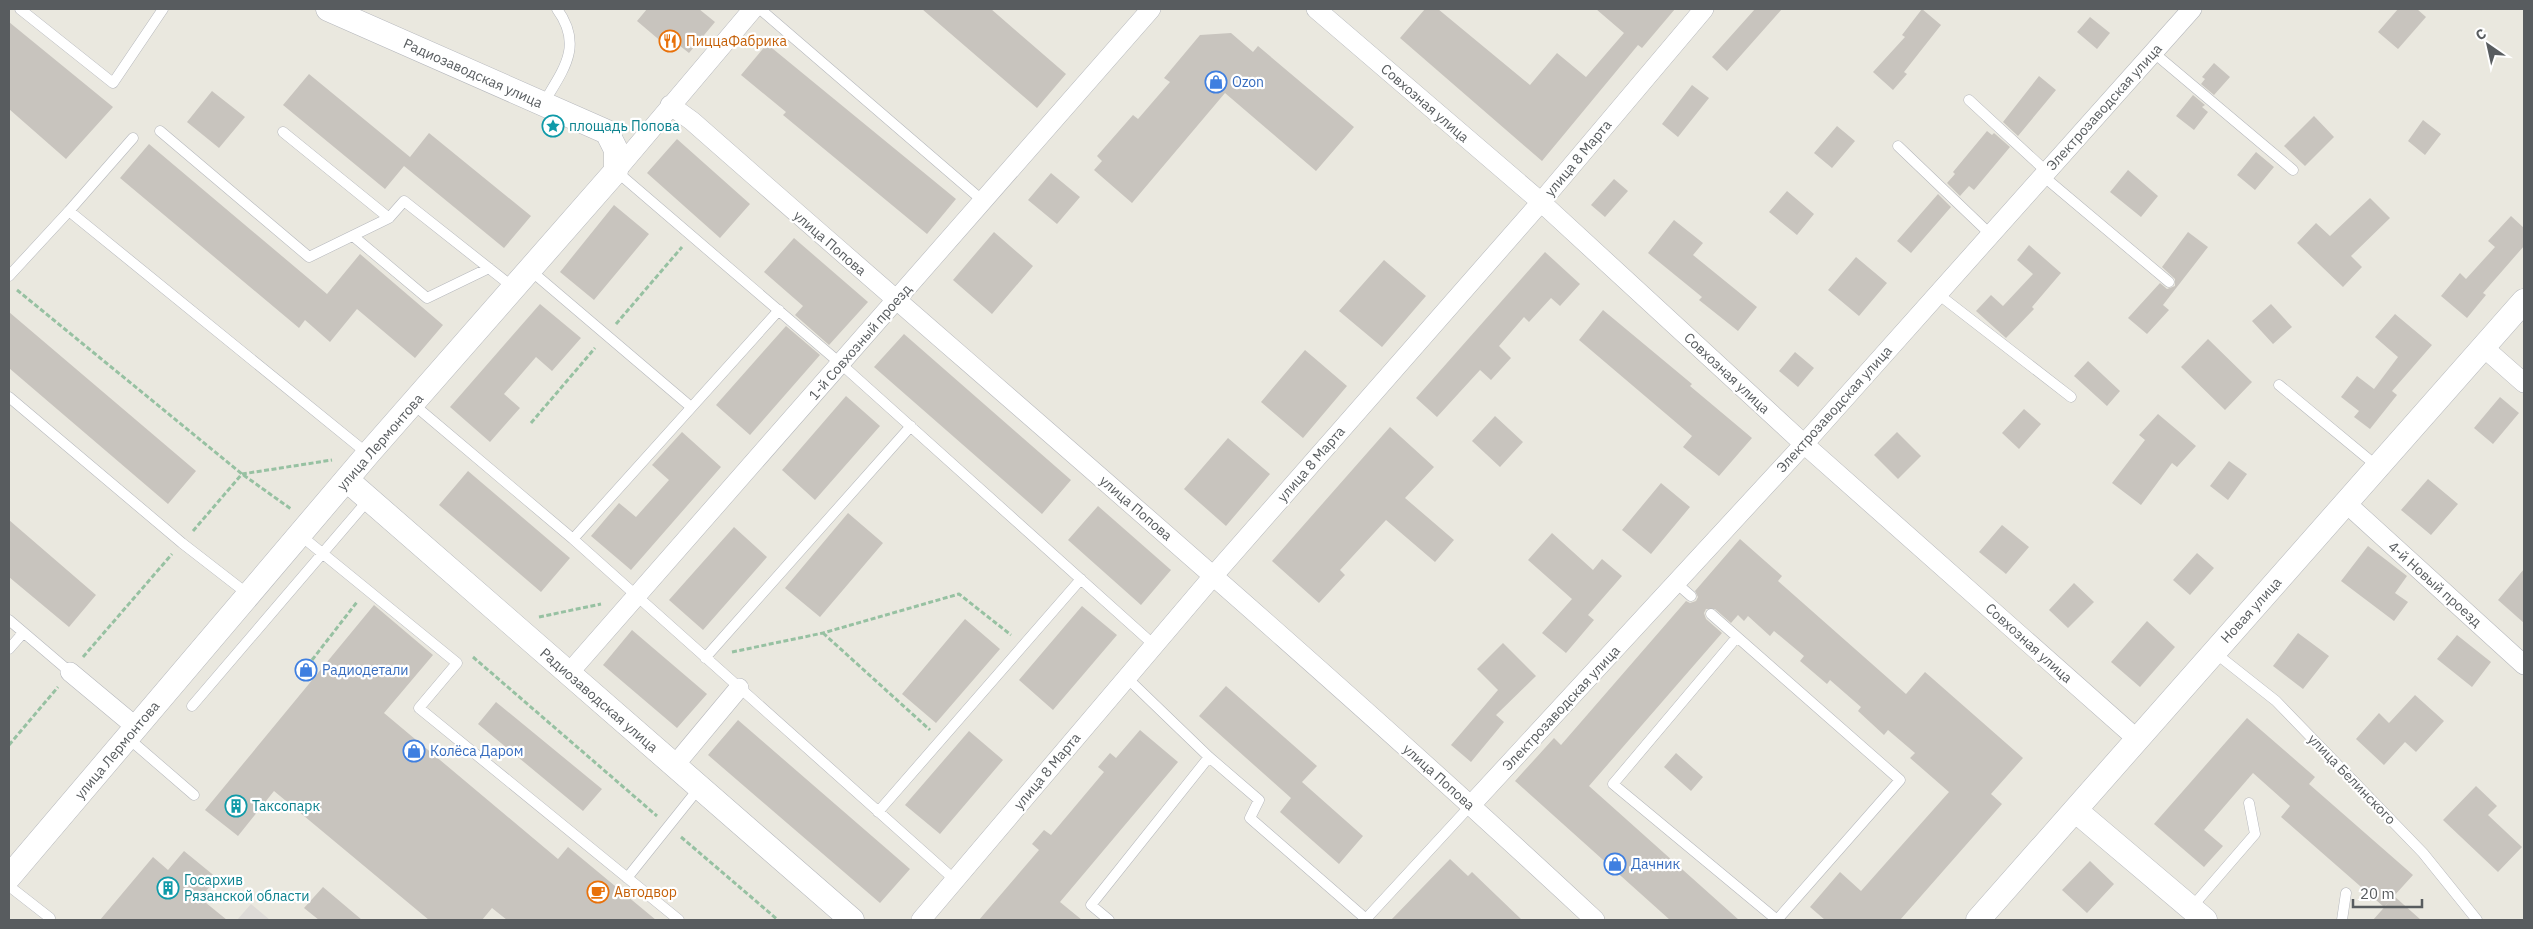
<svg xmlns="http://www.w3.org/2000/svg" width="2533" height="929" viewBox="0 0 2533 929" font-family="'IBM Plex Sans',sans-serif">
  <rect width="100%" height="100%" fill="#eae8df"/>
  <path fill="#dedbd7" d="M251,904l19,16h-33z"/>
  <path fill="#c8c4be" d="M647,9h52l16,13 -26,31 -14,-11 -5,7 -33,-28z
    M922,9h69l75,65 -29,34z
    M1425,9h13l92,76 27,-32 29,24 38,-44 -28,-24h79l-33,39 -4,-3 -96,116 -142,-123z
    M1755,9h27l-55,62 -15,-14z
    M1922,9l19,16 -37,47 3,2 -14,16 -20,-18 32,-35 -3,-2z
    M2398,9h19l9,8 -28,32 -20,-17z
    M2090,17l20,16 -13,16 -20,-17z
    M9,22l104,85 -47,52 -57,-50z
    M1231,33l22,19 5,-6 96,81 -38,44 -91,-78 -93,110 -38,-33 8,-9 -5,-5 36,-41 5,4 32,-37 -6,-4 36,-43z
    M767,44l189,155 -29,35 -144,-119 3,-3 -45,-37z
    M2214,63l16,14 -16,18 -13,-11 4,-5 -3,-2z
    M309,74l101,83 19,-24 102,83 -27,32 -100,-82 -19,23 -102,-84z
    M2039,76l17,14 -38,46 -15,-14z
    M1692,85l17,13 -31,39 -16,-13z
    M212,91l33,26 -26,31 -32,-26z
    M2193,95l12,10 -3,2 6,5 -14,18 -18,-14z
    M2314,116l20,21 -29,29 -21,-20z
    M2423,120l18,14 -16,21 -17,-14z
    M1837,126l18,15 -23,27 -18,-15z
    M1987,131l5,4 2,-2 16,14 -36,43 -5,-4 -9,10 -13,-13 8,-9 -2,-2z
    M677,139l73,65 -30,34 -73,-65z
    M149,144l178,150 33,-40 83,71 -28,33 -58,-49 -27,33 -25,-22 -6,8 -179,-150z
    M2256,152l18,15 -19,23 -18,-15z
    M2128,170l30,26 -17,21 -31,-25z
    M1051,173l29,24 -23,27 -29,-24z
    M1614,179l14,12 -23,26 -14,-12z
    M1787,191l27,23 -17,21 -28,-23z
    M1938,194l13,13 -40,46 -14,-12z
    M2370,198l20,20 -39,38 11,11 -19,20 -46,-44 19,-20 14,13z
    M614,205l35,29 -55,66 -34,-28z
    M2511,216l13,12v18l-41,47 3,2 -19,23 -26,-22 19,-23 6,6 29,-32 -7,-6z
    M1674,220l29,23 -10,12 64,52 -19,24 -39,-31 3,-3 -54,-44z
    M994,232l39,34 -41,48 -39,-34z
    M2188,232l20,15 -45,58 6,5 -22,24 -19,-16 32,-35 7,6 8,-3v-7l-13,-12z
    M794,238l74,64 -39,43 -34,-30 8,-9 -39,-34z
    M2029,245l32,28 -29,34 2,2 -28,29 -30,-27 15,-16 12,11 30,-32 -16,-14z
    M1545,252l35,32 -20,22 -9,-8 -22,24 -5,-5 -25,29 12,12 -20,22 -11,-10 -43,47 -21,-19z
    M1856,257l31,26 -28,33 -31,-26z
    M1384,260l42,36 -44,51 -43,-36z
    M540,304l41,34 -29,33 -16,-14 -32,37 16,14 -30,34 -40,-35z
    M2271,304l21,23 -19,17 -21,-23z
    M1603,310l89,74 -2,2 62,52 -33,38 -36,-29 9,-11 -113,-96z
    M9,312l187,159 -28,33 -159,-136z
    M2395,314l37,31 -40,46 5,4 -27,34 -16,-12 5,-6 -18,-14 16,-21 17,13 24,-32 -23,-20z
    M786,326l34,29 -70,80 -34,-30z
    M904,334l167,146 -29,34 -168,-147z
    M2208,339l44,43 -27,28 -44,-43z
    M1305,350l42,36 -44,52 -42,-36z
    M1795,352l19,16 -16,19 -19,-16z
    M2088,361l32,30 -13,15 -33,-30z
    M846,396l34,30 -65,74 -33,-30z
    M2500,397l19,16 -26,31 -19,-16z
    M2024,409l17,15 -22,25 -17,-16z
    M2158,414l38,32 -19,21 -5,-4 -31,42 -29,-22 33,-43 -6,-5z
    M1495,416l28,26 -23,25 -28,-26z
    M1390,427l44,40 -29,31 49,42 -19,22 -49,-42 -46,50 5,5 -26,28 -47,-42z
    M682,432l39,35 -90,103 -40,-34 28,-33 17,14 33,-37 -17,-15z
    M1897,432l24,24 -23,23 -24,-24z
    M1228,438l42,36 -44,52 -42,-37z
    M2229,461l18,13 -19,26 -18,-14z
    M468,471l102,87 -29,34 -102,-87z
    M2428,479l30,25 -27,31 -30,-25z
    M1661,483l29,24 -39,47 -29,-24z
    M1098,506l73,64 -30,35 -73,-65z
    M848,513l35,30 -63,74 -35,-29z
    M9,520l87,75 -27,32 -60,-50z
    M2002,525l27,22 -23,27 -27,-22z
    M734,527l33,30 -64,73 -34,-30z
    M1552,533l41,37 9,-11 20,17 -34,39 6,5 -28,33 -24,-20 30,-34 -44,-39z
    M1740,539l42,37 -4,5 128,113 19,-22 98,86 -32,36 11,10 -102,116h-75l-15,-13 30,-35 21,19 88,-99 -39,-34 5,-5 -27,-23 -4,5 -26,-24 3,-4 -31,-27 -3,4 -27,-23 4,-5 -30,-25 -4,5 -22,-20 -4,5 -6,-6 -7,8 -16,-14h-9l-2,4 2,6 16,14 -133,153 150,134h-69l-155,-139 39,-43 7,7 125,-144 4,2 6,-2 2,-4 -3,-6z
    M2368,546l39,30 -12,17 13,9 -14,19 -53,-40z
    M2197,553l17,15 -24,27 -17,-15z
    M2524,569v54l-26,-23z
    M2074,583l20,19 -26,26 -19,-18z
    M374,605l59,50 -49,58 174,146 10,-12 88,73h-149l-15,-12 -10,12h-53l-155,-129 -36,45 -33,-26z
    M1082,606l35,29 -64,75 -34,-30z
    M965,619l35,30 -64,74 -34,-29z
    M2147,621l28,26 -35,40 -29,-25z
    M632,630l75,64 -30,34 -74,-63z
    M2298,633l31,23 -26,33 -30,-23z
    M2457,635l34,27 -19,25 -35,-28z
    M1503,643l33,33 -40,39 8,7 -33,40 -20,-17 47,-55 -21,-21z
    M1226,686l91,80 -15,16 61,54 -24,28 -59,-52 11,-14 -92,-82z
    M2415,695l29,26 -28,31 -11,-10 -21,23 -28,-26 23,-26 10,10z
    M496,702l106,87 -19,22 -105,-87z
    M2247,718l68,59 -6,7 104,91 -19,21 27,24h-48l16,-18 -5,5 -103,-90 9,-11 -37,-33 -49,57 19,16 -19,21 -50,-43z
    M738,720l172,149 -30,34 -172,-148z
    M1140,730l38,32 -118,140 22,18h-103l60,-70 -7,-6 12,-14 7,5 53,-63 -6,-5 12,-14 6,5z
    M969,731l34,29 -63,74 -35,-29z
    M1676,753l27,24 -12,14 -27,-24z
    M2476,786l21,20 -9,9 34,32 -24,25 -55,-52z
    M184,851l33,27 -17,20 27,22h-127l53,-63 15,13z
    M1450,859l18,17 4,-4 50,48h-131z
    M2090,861l24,23 -27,29 -25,-23z
    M323,887l39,33h-43l-15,-12z"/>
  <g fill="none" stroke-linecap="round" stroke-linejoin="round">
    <g stroke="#b5b7bc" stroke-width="11">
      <path id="service" d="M20,9l93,74 50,-74
        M760,9l223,192
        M2154,53l139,117
        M1969,100l78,72
        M543,104c20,-34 41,-58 14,-95
        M160,131l149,126 80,-39
        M283,132l106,86 15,-17 110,87
        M1898,146l93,89
        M616,171l225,193 313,281
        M2043,176l126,106
        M69,211l299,243
        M353,236l74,62 62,-30
        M530,270l161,137
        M9,276l60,-65 64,-73
        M1938,294l133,103
        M2279,385l99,82
        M9,397l173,146 67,52
        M413,404l160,135 382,341
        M300,535l157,128 -38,45 260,212
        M573,539l206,-229
        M1676,583l15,13
        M1711,614l189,166 -123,140
        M9,620l61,52
        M1737,637l-124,147 164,136
        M9,649l14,-16
        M2214,652l62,49 147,152 54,67
        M705,658l206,-232
        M1126,677l83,80 50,43 -9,18 116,101
        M192,706l177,-207
        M128,738l66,57
        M878,812l203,-233
        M627,878l72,-90
        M9,886l41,32
        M2191,908l64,-74 -6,-31
        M1109,920l-18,-15 118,-148
        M1365,920l106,-115
        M2342,920l4,-27"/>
    </g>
    <g stroke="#b5b7bc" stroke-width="20">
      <path id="minor" d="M1316,9l225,193 263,242 333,295
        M670,105l22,16c302,266 609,525 903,799
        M616,171l137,-162
        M2482,346l42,37
        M2346,503l178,162
        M70,672l66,55
        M568,674l583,-665
        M674,766l65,-78
        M1471,805l333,-361 388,-435
        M921,920l293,-345 327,-373 163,-193"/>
    </g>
    <g stroke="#b5b7bc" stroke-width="25">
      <path id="tertiary" d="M347,480l505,440
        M2075,810l130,110
        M9,877l359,-423 248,-283v-21l-9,-18 -279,-123
        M1978,920l546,-619"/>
    </g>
    <path stroke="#97c1a2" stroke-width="3" stroke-dasharray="5 2.5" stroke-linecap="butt" d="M17,290l225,184 49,35
      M616,324l66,-77
      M531,423l64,-75
      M193,531l49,-57 90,-14
      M539,617l62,-13
      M823,633l107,97
      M732,652l91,-19 136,-39 52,41
      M83,657l89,-103
      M473,657l184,159
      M312,660l45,-58
      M9,745l49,-58
      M681,837l97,83"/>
    <use href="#service" stroke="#fff" stroke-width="10"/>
    <use href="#minor" stroke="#fff" stroke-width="19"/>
    <use href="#tertiary" stroke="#fff" stroke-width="24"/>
  </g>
  <defs>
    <g id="restaurant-ring" transform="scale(1.125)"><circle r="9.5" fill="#fff" stroke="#e8710a" stroke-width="1.5"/><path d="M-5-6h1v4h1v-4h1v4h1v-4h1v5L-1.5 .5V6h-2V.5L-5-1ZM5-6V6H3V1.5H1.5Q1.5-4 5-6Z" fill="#e8710a"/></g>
    <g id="shop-ring" transform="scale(1.125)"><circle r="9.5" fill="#fff" stroke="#3f7fe0" stroke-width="1.5"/><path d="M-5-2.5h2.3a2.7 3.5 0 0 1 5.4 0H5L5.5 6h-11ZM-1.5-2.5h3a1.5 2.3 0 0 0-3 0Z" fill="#3f7fe0"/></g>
    <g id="sight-ring" transform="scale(1.125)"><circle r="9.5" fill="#fff" stroke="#0f9aa8" stroke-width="1.5"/><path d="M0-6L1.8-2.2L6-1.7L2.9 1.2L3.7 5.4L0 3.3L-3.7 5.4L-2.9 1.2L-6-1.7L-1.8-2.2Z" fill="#0f9aa8"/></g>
    <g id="building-ring" transform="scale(1.125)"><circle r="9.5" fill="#fff" stroke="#0f9aa8" stroke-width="1.5"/><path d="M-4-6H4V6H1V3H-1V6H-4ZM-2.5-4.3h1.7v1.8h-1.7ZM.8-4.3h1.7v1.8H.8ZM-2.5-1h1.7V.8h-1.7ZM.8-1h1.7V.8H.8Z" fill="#0f9aa8"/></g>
    <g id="cafe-ring" transform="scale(1.125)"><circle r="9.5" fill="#fff" stroke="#e8710a" stroke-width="1.5"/><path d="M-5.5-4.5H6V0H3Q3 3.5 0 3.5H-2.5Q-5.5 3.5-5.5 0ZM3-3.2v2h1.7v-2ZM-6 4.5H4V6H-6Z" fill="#e8710a"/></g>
  </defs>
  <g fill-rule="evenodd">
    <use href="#restaurant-ring" x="670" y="41"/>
    <use href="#shop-ring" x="1216" y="82"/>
    <use href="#sight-ring" x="553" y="126"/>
    <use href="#shop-ring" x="306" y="670"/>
    <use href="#shop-ring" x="414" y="751"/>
    <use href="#building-ring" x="236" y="806"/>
    <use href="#shop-ring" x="1615" y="864"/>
    <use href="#building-ring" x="168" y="888"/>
    <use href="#cafe-ring" x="598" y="892"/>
  </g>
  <g text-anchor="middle" stroke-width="4.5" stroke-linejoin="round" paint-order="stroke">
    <g font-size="14" fill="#c56008" stroke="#fff" text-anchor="start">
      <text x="686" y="46">ПиццаФабрика</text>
      <text x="614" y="897">Автодвор</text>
    </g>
    <g font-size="14" fill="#585c5f" stroke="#fff">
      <text transform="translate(473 73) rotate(24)" y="5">Радиозаводская улица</text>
      <text transform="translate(1425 103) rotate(41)" y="5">Совхозная улица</text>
      <text transform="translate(2104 107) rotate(-48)" y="5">Электрозаводская улица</text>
      <text transform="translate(1578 158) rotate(-50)" y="5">улица 8 Марта</text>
      <text transform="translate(830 243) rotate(41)" y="5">улица Попова</text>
      <text transform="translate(860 342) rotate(-49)" y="5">1-й Совхозный проезд</text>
      <text transform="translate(1727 373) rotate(43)" y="5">Совхозная улица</text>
      <text transform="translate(1834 409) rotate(-48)" y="5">Электрозаводская улица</text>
      <text transform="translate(380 442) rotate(-49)" y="5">улица Лермонтова</text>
      <text transform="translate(1311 464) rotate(-49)" y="5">улица 8 Марта</text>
      <text transform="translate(1136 508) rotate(41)" y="5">улица Попова</text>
      <text transform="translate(2435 584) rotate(42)" y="5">4-й Новый проезд</text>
      <text transform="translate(2251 610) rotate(-48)" y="5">Новая улица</text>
      <text transform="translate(2029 643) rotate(42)" y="5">Совхозная улица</text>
      <text transform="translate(599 700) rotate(41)" y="5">Радиозаводская улица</text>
      <text transform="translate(1561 708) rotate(-47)" y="5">Электрозаводская улица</text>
      <text transform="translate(117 750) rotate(-50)" y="5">улица Лермонтова</text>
      <text transform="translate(1047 771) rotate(-50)" y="5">улица 8 Марта</text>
      <text transform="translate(1439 777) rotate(42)" y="5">улица Попова</text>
      <text transform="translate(2352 779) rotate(46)" y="5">улица Белинского</text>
    </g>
    <g font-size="14" fill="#366cbe" stroke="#fff" text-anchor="start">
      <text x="1232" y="87">Ozon</text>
      <text x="322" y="675">Радиодетали</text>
      <text x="430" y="756">Колёса Даром</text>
      <text x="1631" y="869">Дачник</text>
    </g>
    <g font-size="14" fill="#0d838f" stroke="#fff" text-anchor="start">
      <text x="569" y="131">площадь Попова</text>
      <text x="252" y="811">Таксопарк</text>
      <text x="184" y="885">Госархив<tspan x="184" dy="16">Рязанской области</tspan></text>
    </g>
  </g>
  <rect width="2533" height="929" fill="none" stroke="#585c5f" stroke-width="20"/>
  <g transform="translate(2488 45) rotate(326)" stroke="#ffffff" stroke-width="4" paint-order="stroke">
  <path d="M0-4L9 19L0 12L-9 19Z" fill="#585c5f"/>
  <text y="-8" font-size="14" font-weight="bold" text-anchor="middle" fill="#585c5f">С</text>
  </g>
  <path d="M2353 899v8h69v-8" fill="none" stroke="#585c5f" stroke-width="2.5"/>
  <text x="2360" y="899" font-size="15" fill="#585c5f" stroke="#ffffff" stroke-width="4" paint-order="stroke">20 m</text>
</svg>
